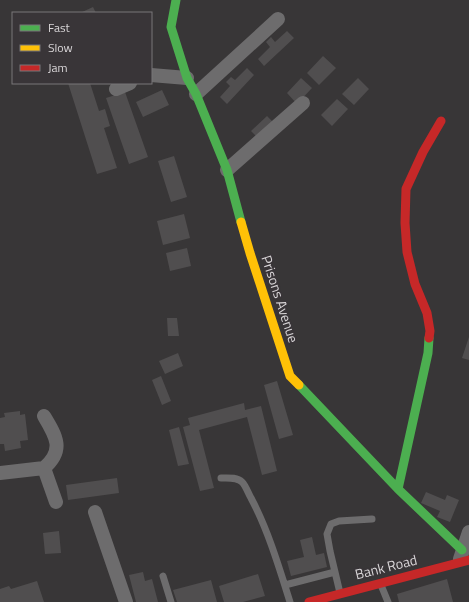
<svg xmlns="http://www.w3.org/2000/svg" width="469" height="602" viewBox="0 0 469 602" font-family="'Titillium Web',sans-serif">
  <rect width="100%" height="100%" fill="#383637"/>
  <path fill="#504e4f" d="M93,7l3,6h-16z
    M287,31l7,7 -30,28 -6,-7 12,-12 -4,-5 5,-5 4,5z
    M323,56l13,12 -17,17 -12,-12z
    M247,68l7,7 -27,29 -7,-7 10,-11 -4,-4 5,-5 4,3z
    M301,78l11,10 -15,16 -10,-11z
    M358,78l11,11 -15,16 -12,-11z
    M68,83h22l9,28 6,-2 5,17 -6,2 13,40 -20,6z
    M162,90l7,15 -26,12 -7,-15z
    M125,92l23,65 -19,7 -23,-66z
    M337,99l11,10 -16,17 -11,-11z
    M267,116l10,10 -16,15 -10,-10z
    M174,156l13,41 -16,5 -13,-41z
    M184,214l6,24 -27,7 -6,-24z
    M187,248l4,18 -21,5 -4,-18z
    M167,318h10l2,18h-11z
    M469,337v23l-7,-2z
    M178,353l5,13 -18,8 -6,-13z
    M161,376l10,25 -9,4 -10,-25z
    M277,381l16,54 -14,4 -15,-54z
    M244,403l1,7 16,-4 16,65 -15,4 -15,-58 -48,13 15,58 -14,3 -17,-64 7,-2 -2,-7z
    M20,411v4l5,-1 3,26 -8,1 1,7 -16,3 -1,-7h-4v-26l5,-1 -1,-4z
    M179,427l10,37 -11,2 -9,-36z
    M117,478l2,15 -51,7 -2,-15z
    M426,492l19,8 2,-5 12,5 -9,22 -13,-5 3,-6 -19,-8z
    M59,531l2,22 -16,1 -2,-21z
    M312,537l4,18 8,-2 3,14 -36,9 -4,-15 17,-4 -4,-17z
    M143,572l2,9 7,-2 6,23h-22l-7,-27z
    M258,574l7,22 -22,6h-19l-5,-16z
    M447,579l6,23h-54l-2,-8z
    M211,580l6,22h-40l-4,-12z
    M37,581l7,21h-44v-13l9,-3 2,3z"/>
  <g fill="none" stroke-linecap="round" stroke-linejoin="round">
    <path stroke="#6d6c6d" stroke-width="7" d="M221,478c7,0 16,-1 21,4 4,4 6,11 9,16 17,32 28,69 39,104
      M163,576l8,26
      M285,585l50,-13
      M381,585l7,17
      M340,593l-10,-42 -3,-17 4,-10 8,-3 33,-2"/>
    <path stroke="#6d6c6d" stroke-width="14" d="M151,75l36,3
      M116,89l14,-6
      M196,94l82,-75
      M227,170l76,-67
      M44,468c21,-18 12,-32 0,-52
      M0,473l44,-5 12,34
      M95,512l31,90
      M460,559l9,-27"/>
    <path stroke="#4caf50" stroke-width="9" d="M176,0l-5,27 16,51 9,16 31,76 14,52
      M299,385l99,104 64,61
      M398,489l30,-136 1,-15"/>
    <path stroke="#ffc107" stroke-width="9" d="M241,222l9,31 40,123 9,9"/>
    <path stroke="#c62828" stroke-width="9" d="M429,338l1,-7 -3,-18 -12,-29 -8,-32 -2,-29 1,-34 17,-37 18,-31
      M309,602l160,-42"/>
  </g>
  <g text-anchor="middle" stroke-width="3.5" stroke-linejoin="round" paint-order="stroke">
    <g font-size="14" fill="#dad7d9" stroke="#393538">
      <text transform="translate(280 299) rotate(72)" y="5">Prisons Avenue</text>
      <text transform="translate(386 567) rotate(-14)" y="5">Bank Road</text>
    </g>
  </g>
  <rect x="12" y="12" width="140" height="72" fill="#393538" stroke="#797678"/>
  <rect x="20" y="25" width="20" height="6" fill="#4caf50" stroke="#797678"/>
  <text x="48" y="32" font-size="12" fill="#dad7d9">Fast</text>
  <rect x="20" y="45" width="20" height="6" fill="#ffc107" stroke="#797678"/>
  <text x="48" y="52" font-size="12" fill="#dad7d9">Slow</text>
  <rect x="20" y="65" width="20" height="6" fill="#c62828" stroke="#797678"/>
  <text x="48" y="72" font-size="12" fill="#dad7d9">Jam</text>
</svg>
